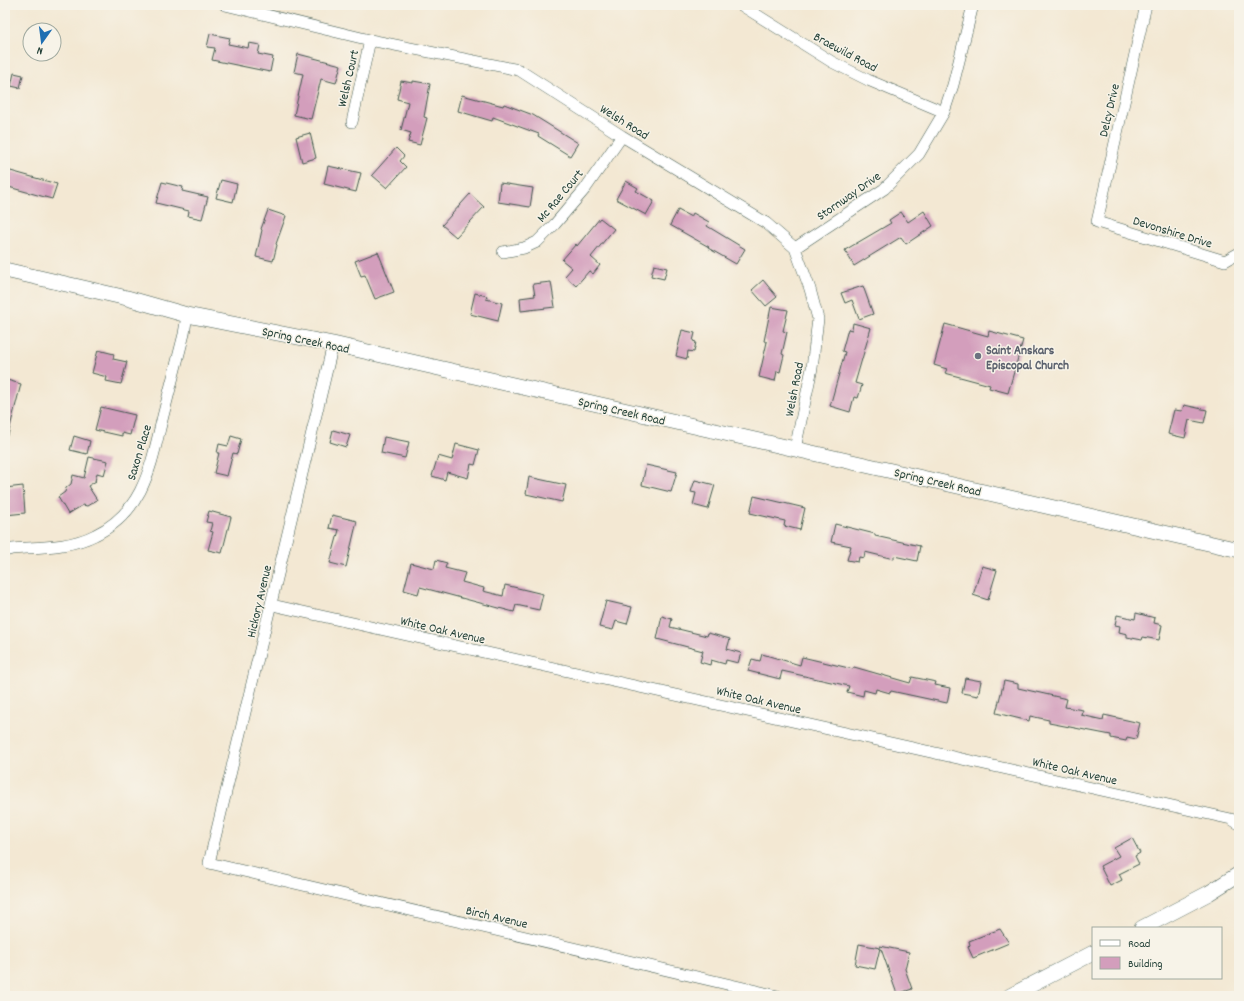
<svg xmlns="http://www.w3.org/2000/svg" width="1244" height="1001" viewBox="0 0 1244 1001" font-family="Dekko,sans-serif">
  <rect width="100%" height="100%" fill="#f7f3e8"/>
  <filter id="ink" filterUnits="userSpaceOnUse"><feTurbulence type="fractalNoise" baseFrequency=".025" numOctaves="2"/><feDisplacementMap in="SourceGraphic" scale="8" xChannelSelector="R" yChannelSelector="G"/><feConvolveMatrix kernelMatrix="1 2 1 2 8 2 1 2 1" color-interpolation-filters="sRGB"/></filter>
  <filter id="wash" filterUnits="userSpaceOnUse"><feTurbulence type="fractalNoise" baseFrequency=".012" numOctaves="4" result="noise"/><feDisplacementMap in="SourceGraphic" scale="16" xChannelSelector="R" yChannelSelector="G"/><feGaussianBlur stdDeviation="0.9" result="paint"/><feColorMatrix in="noise" values="0 0 0 0 0 0 0 0 0 0 0 0 0 0 0 0 0 1.4 0 .05"/><feComposite in="paint" operator="in"/></filter>
  <g filter="url(#wash)">
    <rect width="100%" height="100%" fill="#f3e8d3"/>
    <g id="blocks">
      <path fill="#d39ebc" d="M210,34l20,4 -2,6 20,4 1,-5 11,2 -2,9 15,3 -3,15 -58,-12 3,-12 -8,-1z
        M298,54l43,11 -5,18 -15,-4 -10,40 -17,-4 9,-41 -9,-2z
        M14,73l9,2 -3,13 -9,-2z
        M401,81l12,2v-2l17,3 -6,33 3,1 -7,27 -12,-3 3,-9 -10,-3 7,-28 -11,-3z
        M462,95l41,11 1,-2 29,11 45,28 -8,13 -32,-20 1,-2 -46,-17 -1,4 -34,-10z
        M310,133l6,25 -14,4 -6,-25z
        M396,148l8,8 -4,5 6,6 -19,21 -15,-13z
        M328,166l33,7 -5,19 -32,-8z
        M7,170l50,14 -5,15 -47,-13v-11z
        M221,180l16,4 -4,18 -17,-4z
        M626,181l12,7 -2,3 18,10 -8,14 -30,-16z
        M162,182l21,5 -1,4 26,6 -6,22 -14,-3 1,-5 -33,-8z
        M500,183l33,5 -3,19 -32,-5z
        M470,194l14,13 -28,30 -14,-12z
        M268,210l18,6 -10,28 1,1 -4,16 -17,-4 6,-27 -1,-1z
        M678,210l13,7 2,-4 16,9 -2,4 38,23 -9,15 -28,-16 1,-1 -39,-22z
        M924,211l9,15 -27,18 -5,-7 -47,29 -9,-16 46,-27 -2,-3 12,-8 7,10z
        M600,218l14,11 -23,28 9,8 -7,9 -4,-3 -13,15 -11,-10 7,-8 -10,-8 14,-16 1,2z
        M378,252l16,40 -19,7 -10,-24 -4,1 -6,-15z
        M654,265l13,3 -3,11 -13,-3z
        M763,280l14,17 -11,9 -14,-16z
        M551,282l4,25 -34,4 -1,-13 15,-2 -2,-12z
        M863,286l10,28 -14,5 -7,-19 -7,3 -4,-10z
        M475,293l12,3 -1,3 16,4 -4,18 -28,-7z
        M771,307l17,3 -5,21 4,1 -5,22 2,1 -4,17 -3,-1 -2,10 -16,-4 8,-35 -3,-1z
        M853,323l18,5 -16,55 7,2 -4,13 -4,-1 -4,15 -20,-6 15,-54 -3,-1 6,-22 4,1z
        M945,324l43,12 1,-5 34,9 -15,53 -19,-5 1,-3 -45,-12 2,-4 -13,-4z
        M682,330l13,3 -2,8 3,1 -2,10 -6,-1 -1,8 -11,-3z
        M98,350l16,4 -1,5 14,3 -6,22 -15,-3 1,-4 -15,-4z
        M7,380l14,4 -13,51 -3,-1v-46z
        M1184,405l23,5 -3,13 -15,-3 -4,18 -17,-4 6,-24 8,1z
        M101,407l34,8 -5,20 -8,-2v3l-27,-6z
        M333,430l17,5 -4,12 -16,-5z
        M74,436l16,5 -3,13 -17,-4z
        M231,436l10,3 -4,15 -4,-1 -6,23 -13,-3 5,-20h-2l2,-9 9,2z
        M384,437l25,5 -4,16 -24,-5z
        M456,444l23,6 -4,15 -4,-1 -3,14 -21,-6 -2,8 -13,-4 6,-20 14,4z
        M89,457l19,4 -4,14 -7,-2 -2,8h1l-8,5 9,14 -10,6 -4,-1 -15,9 -10,-17 7,-5 1,-4 5,-4 2,-9 11,3z
        M646,465l31,7 -6,20 -29,-7z
        M529,477l37,8 -4,17 -36,-8z
        M695,480l20,5 -7,24 -15,-4 3,-12 -5,-1z
        M23,486l2,27 -20,2v-27z
        M754,496l51,12 -5,22 -16,-4 1,-5 -35,-8z
        M209,511l22,6 -9,36 -14,-3 5,-18 -3,-1 2,-8 -6,-1z
        M332,515l25,6 -11,46 -16,-4 9,-33 -10,-2z
        M835,524l40,10v2l45,10 -3,15 -23,-5v3l-29,-7 -1,6 -5,-1 -1,5 -11,-2 4,-14 -20,-4z
        M436,560l11,3 -2,5 20,5 -3,9 22,6 -1,3 20,5 2,-11 38,9 -4,16 -23,-5 -2,7 -94,-25 -2,7 -14,-4 7,-27 23,6z
        M982,566l15,4 -9,30 -15,-5z
        M606,601l26,6 -5,17 -11,-3 -3,9 -14,-3z
        M1136,613l19,5 -1,5 8,2 -3,15 -16,-3 -1,3 -15,-3v-3l-8,-2 1,-6 -5,-1 2,-10 18,4z
        M662,616l10,3 -2,8 37,9 1,-3 22,6 -3,10 14,4 -3,10 -12,-3 -1,4 -14,-4 -1,5 -10,-3 3,-11 -46,-12z
        M762,654l38,11 2,-8 51,12 1,-2 56,16 2,-6 24,5 -1,3 15,3 -3,15 -56,-12 -1,2 -14,-4 -1,4 -11,-3 -1,6 -16,-4 2,-6 -67,-15 -2,8 -32,-8 4,-12 8,2z
        M965,678l16,3 -3,15 -16,-3z
        M1004,681l14,3v4l49,11 -2,8 18,3 -2,5 22,5 1,-5 36,8 -4,16 -9,-2 -1,4 -15,-3v-3l-62,-12v-3l-19,-4 -1,5 -33,-8z
        M1132,838l8,15 -5,3 4,8 -20,10 3,6 -12,6 -10,-20 19,-10 -5,-8z
        M1000,929l9,14 -36,15 -5,-11 2,-2 -1,-4z
        M859,944l21,4 -5,21 -20,-4z
        M880,946l29,6 -4,17 7,20 -15,5z"/>
    </g>
  </g>
  <g filter="url(#ink)">
    <use href="#blocks" fill-opacity="0" stroke="#3f574c" stroke-width="1"/>
    <g fill="none" stroke-linecap="round" stroke-linejoin="round">
      <g stroke="#3f574c" stroke-width="12">
        <path id="street" d="M225,5l145,35 149,30 103,66 144,87 29,25 15,41 8,30 -6,49 -17,81
          M741,5l91,57 36,18 76,32
          M1146,5l-49,217 128,39 14,-8
          M352,122l18,-82
          M795,248l89,-59 35,-35 25,-42 9,-27 20,-80
          M503,252l21,-4 13,-6 18,-18 30,-35 37,-53
          M333,344l-124,519 569,133
          M5,551l7,-2c27,-2 58,-1 83,-14 50,-24 56,-71 68,-119 7,-27 14,-55 21,-82l3,-19
          M272,605l959,214 8,5"/>
      </g>
      <g stroke="#3f574c" stroke-width="16">
        <path id="secondary" d="M5,270l122,28 60,17 146,29 906,206
          M1142,928l67,-35 30,-19
          M1010,996l83,-43"/>
      </g>
      <use href="#street" stroke="#fff" stroke-width="11"/>
      <use href="#secondary" stroke="#fff" stroke-width="15"/>
    </g>
  </g>
  <circle fill="#6b7280" stroke="#f7f3e8" stroke-width="1.5" cx="978" cy="356" r="4"/>
  <g text-anchor="middle" stroke-width="3" stroke-linejoin="round" paint-order="stroke">
    <g font-size="13" fill="#1f3d34" stroke="#f7f3e8">
      <text transform="translate(846 51) rotate(28)" y="5">Braewild Road</text>
      <text transform="translate(347 78) rotate(-77)" y="5">Welsh Court</text>
      <text transform="translate(1108 110) rotate(-77)" y="5">Delcy Drive</text>
      <text transform="translate(625 121) rotate(32)" y="5">Welsh Road</text>
      <text transform="translate(559 195) rotate(-50)" y="5">Mc Rae Court</text>
      <text transform="translate(848 195) rotate(-35)" y="5">Stornway Drive</text>
      <text transform="translate(1173 231) rotate(17)" y="5">Devonshire Drive</text>
      <text transform="translate(306 339) rotate(12)" y="5">Spring Creek Road</text>
      <text transform="translate(793 389) rotate(-79)" y="5">Welsh Road</text>
      <text transform="translate(622 410) rotate(13)" y="5">Spring Creek Road</text>
      <text transform="translate(138 452) rotate(-73)" y="5">Saxon Place</text>
      <text transform="translate(938 481) rotate(13)" y="5">Spring Creek Road</text>
      <text transform="translate(258 601) rotate(-77)" y="5">Hickory Avenue</text>
      <text transform="translate(443 629) rotate(13)" y="5">White Oak Avenue</text>
      <text transform="translate(759 699) rotate(13)" y="5">White Oak Avenue</text>
      <text transform="translate(1075 770) rotate(13)" y="5">White Oak Avenue</text>
      <text transform="translate(497 916) rotate(13)" y="5">Birch Avenue</text>
    </g>
    <g font-size="13" font-weight="bold" fill="#5b616d" stroke="#f7f3e8" text-anchor="start">
      <text x="986" y="354">Saint Anskars<tspan x="986" dy="15">Episcopal Church</tspan></text>
    </g>
  </g>
  <rect width="1244" height="1001" fill="none" stroke="#f7f3e8" stroke-width="20"/>
  <rect x="1092" y="927" width="130" height="52" fill="#f7f3e8" stroke="#a1aaa0"/>
  <rect x="1100" y="940" width="20" height="6" fill="#ffffff" stroke="#a1aaa0"/>
  <text x="1128" y="947" font-size="12" fill="#1f3d34">Road</text>
  <rect x="1100" y="957" width="20" height="12" fill="#d39ebc" stroke="#a1aaa0"/>
  <text x="1128" y="967" font-size="12" fill="#1f3d34">Building</text>
  <g transform="translate(42 42) rotate(194)"><circle r="19" fill="#f7f3e8" stroke="#a1aaa0"/>
  <path d="M0-3L7 15L0 10L-7 15Z" fill="#1f6fb2"/>
  <text y="-6" font-size="11" font-weight="bold" text-anchor="middle" fill="#1f3d34">N</text>
  </g>
</svg>
